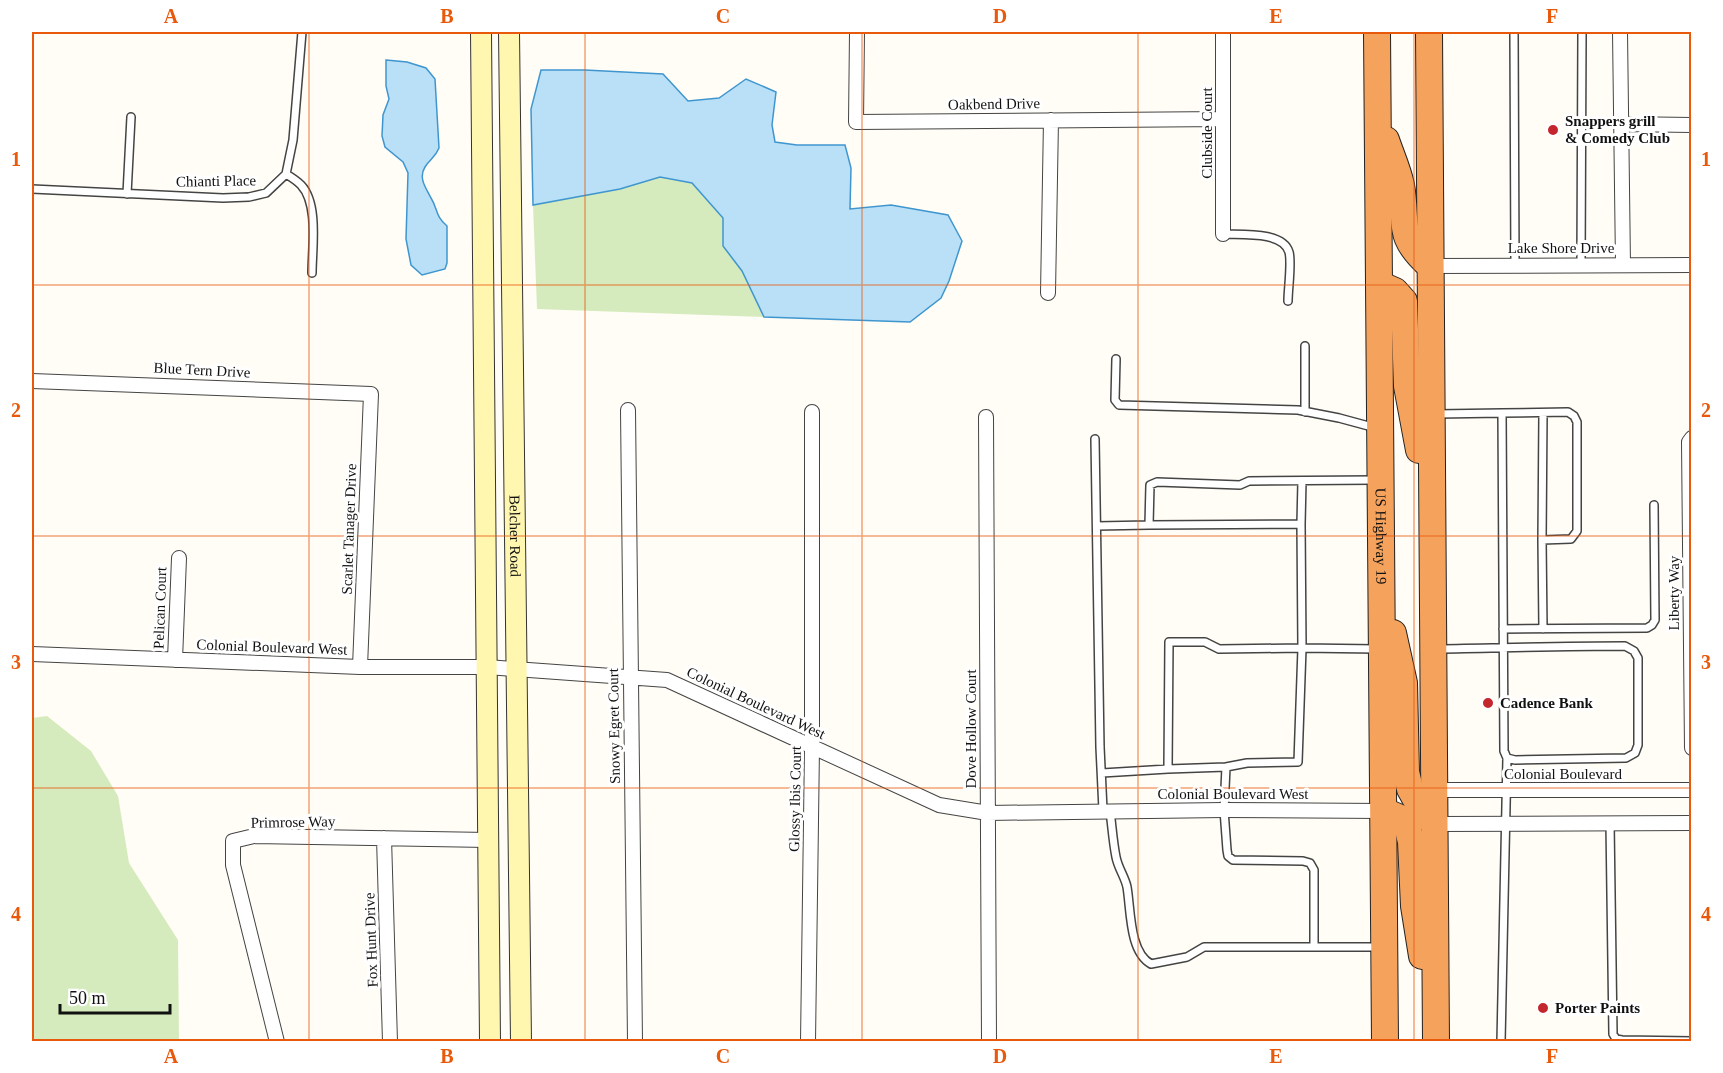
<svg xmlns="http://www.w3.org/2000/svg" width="1723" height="1073" viewBox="0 0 1723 1073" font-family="'Times New Roman',serif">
  <rect width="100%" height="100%" fill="#fffdf5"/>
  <path fill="#d5ebbd" d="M660,177l32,6 31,35v28l19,25 22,46 -227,-8 -4,-104 87,-16z
    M47,716l44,35 27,45 11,67 49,77 1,101h-147v-323z"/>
  <path fill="#b9e0f7" stroke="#3f96cf" stroke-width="1.5" d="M386,60l21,2 19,6 9,11 4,69c-4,10 -9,11 -14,19 -7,11 1,21 6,31 7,11 4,18 16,28v37l-2,6 -23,6 -11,-10 -5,-26 2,-66 -5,-11 -18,-15 -3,-11 1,-21 6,-16 -3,-13z
    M541,70h44l78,4 25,27 31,-3 27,-19 30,13 -4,33 3,17 22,3h48l6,23 -1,41 41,-4 57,10 14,26 -13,40 -8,17 -31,24 -146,-5 -22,-46 -19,-25v-28l-31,-35 -32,-6 -40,12 -87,16 -2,-96z"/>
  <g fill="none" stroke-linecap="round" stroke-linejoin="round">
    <g stroke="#444" stroke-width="10">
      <path id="lane" d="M1514,32l1,233
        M286,174c5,3 11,7 15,11 18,19 11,64 11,88
        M32,189l191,9 26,-1 17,-4 20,-19 7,-34 9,-108
        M127,194l4,-77
        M1223,234c18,1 60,-3 66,18 3,10 -1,37 -1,49
        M1581,265l1,-233
        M1116,359l-1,41 4,5 179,5 41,8 37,10
        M1305,412v-66
        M1502,413l66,-1 6,4 3,6v109l-6,8 -29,1 1,89
        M1437,414l65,-1 2,338 3,7 8,2 111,-2 9,-5 3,-8v-87l-4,-7 -9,-5c-62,0 -124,2 -187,3
        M1095,439l5,308 3,63
        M1375,480l-126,1 -9,4 -83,-3 -7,3 -1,40 152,-1 1,124 75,1
        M1301,524l1,-43
        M1097,526l52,-1
        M1542,540l1,-127
        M1503,629l144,-1 5,-3 3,-5 -1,-115
        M1226,767l21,-4 51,-1 4,-114 -83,1 -14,-7h-36l-1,127 58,-2 -2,43 3,40 1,6 5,4 70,1 7,2 4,7v77
        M1102,773l66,-4
        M1110,811c2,15 3,31 6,46 2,11 9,20 11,30 4,23 2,65 24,77l36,-7 17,-10h175
        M1610,823l3,211 3,5 6,1 70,1
        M1501,1042l6,-284"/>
    </g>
    <g stroke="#444" stroke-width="16">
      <path id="street" d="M857,32l-1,90 367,-3
        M1620,32l3,233
        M1620,124l72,1
        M1223,234v-202
        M1430,266l262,-1
        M1048,293l3,-173
        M32,381l339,13 -11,273
        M628,410l7,632
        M986,417l3,625
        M1692,438l-3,4 3,306
        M32,654l328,13h127l180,13 272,125 49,8 236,-3 160,1
        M175,660l4,-102
        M1434,790h258
        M1434,824l258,-1
        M384,838l6,204
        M277,1042l-44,-177v-24l21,-5 234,4
        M808,1042l4,-295v-335"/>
    </g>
    <g stroke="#333" stroke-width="22">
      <g id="secondary">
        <path d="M481,32l9,1010"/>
        <path id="s1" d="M509,32l12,1010"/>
      </g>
    </g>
    <g stroke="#222" stroke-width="28">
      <g id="highway">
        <path id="s2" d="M1377,32l8,1010"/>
        <path d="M1429,32l7,1010"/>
        <path d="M1386,140c5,15 12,30 15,45 7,39 -6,50 29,81"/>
        <path d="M1379,284l16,7 9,10 3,85 12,64"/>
        <path d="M1393,633l11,50 2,89 4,17 10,18 14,17"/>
        <path d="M1384,811l14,6 10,12 3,13 3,64 8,50"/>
      </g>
    </g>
    <use href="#lane" stroke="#fff" stroke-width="7"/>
    <use href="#street" stroke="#fff" stroke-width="14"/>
    <use href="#secondary" stroke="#fff6b0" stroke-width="20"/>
    <use href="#highway" stroke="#f5a25d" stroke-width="26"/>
  </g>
  <path fill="none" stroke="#e8590c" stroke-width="1.5" stroke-opacity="0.55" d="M309,32v1010M585,32v1010M862,32v1010M1138,32v1010M1414,32v1010M32,285h1660M32,536h1660M32,788h1660"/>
  <g fill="#c4262e" stroke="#fff" stroke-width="2">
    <circle cx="1553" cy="130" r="6"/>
    <circle cx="1488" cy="703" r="6"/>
    <circle cx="1543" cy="1008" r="6"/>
  </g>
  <g text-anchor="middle" stroke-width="6" stroke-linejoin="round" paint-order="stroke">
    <g font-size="15" fill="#111" stroke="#fff">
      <text transform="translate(994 104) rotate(-1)" y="5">Oakbend Drive</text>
      <text transform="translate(1207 133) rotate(-90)" y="5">Clubside Court</text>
      <text transform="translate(216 181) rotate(-1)" y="5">Chianti Place</text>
      <text x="1561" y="253">Lake Shore Drive</text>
      <text transform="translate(202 370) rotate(3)" y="5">Blue Tern Drive</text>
      <text transform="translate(349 529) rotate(-88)" y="5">Scarlet Tanager Drive</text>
      <text dy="5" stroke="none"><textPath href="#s2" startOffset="504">US Highway 19</textPath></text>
      <text dy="5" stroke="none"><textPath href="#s1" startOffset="504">Belcher Road</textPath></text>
      <text transform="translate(1674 593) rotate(-90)" y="5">Liberty Way</text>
      <text transform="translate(160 608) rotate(-88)" y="5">Pelican Court</text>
      <text transform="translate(272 647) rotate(2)" y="5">Colonial Boulevard West</text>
      <text transform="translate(756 703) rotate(25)" y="5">Colonial Boulevard West</text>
      <text transform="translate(614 726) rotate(-91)" y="5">Snowy Egret Court</text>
      <text transform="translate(971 729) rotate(-90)" y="5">Dove Hollow Court</text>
      <text x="1563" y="779">Colonial Boulevard</text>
      <text x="1233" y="799">Colonial Boulevard West</text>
      <text transform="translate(795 799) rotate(-89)" y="5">Glossy Ibis Court</text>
      <text transform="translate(293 822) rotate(-1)" y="5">Primrose Way</text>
      <text transform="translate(371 940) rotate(-92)" y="5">Fox Hunt Drive</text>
    </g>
    <g font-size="15" font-weight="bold" fill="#111" stroke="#fff" text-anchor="start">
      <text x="1565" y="126">Snappers grill<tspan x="1565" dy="17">&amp; Comedy Club</tspan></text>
      <text x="1500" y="708">Cadence Bank</text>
      <text x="1555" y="1013">Porter Paints</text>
    </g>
  </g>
  <rect width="1723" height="1073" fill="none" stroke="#ffffff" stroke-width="66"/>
  <path d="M60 1004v9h110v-9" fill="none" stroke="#111111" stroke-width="3"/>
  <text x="69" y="1004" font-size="18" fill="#111111" stroke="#ffffff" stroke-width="4.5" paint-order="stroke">50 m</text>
  <rect x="33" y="33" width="1657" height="1007" fill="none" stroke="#e8590c" stroke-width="2"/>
  <g font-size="20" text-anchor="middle" font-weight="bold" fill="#e8590c">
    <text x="171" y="23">A</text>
    <text x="447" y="23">B</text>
    <text x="723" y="23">C</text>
    <text x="1000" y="23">D</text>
    <text x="1276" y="23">E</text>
    <text x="1552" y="23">F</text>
    <text x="16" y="166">1</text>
    <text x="1706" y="166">1</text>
    <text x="16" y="417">2</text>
    <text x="1706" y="417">2</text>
    <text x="16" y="669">3</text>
    <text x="1706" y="669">3</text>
    <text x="16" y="921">4</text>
    <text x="1706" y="921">4</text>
    <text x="171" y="1063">A</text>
    <text x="447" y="1063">B</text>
    <text x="723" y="1063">C</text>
    <text x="1000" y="1063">D</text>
    <text x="1276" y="1063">E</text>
    <text x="1552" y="1063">F</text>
  </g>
</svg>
